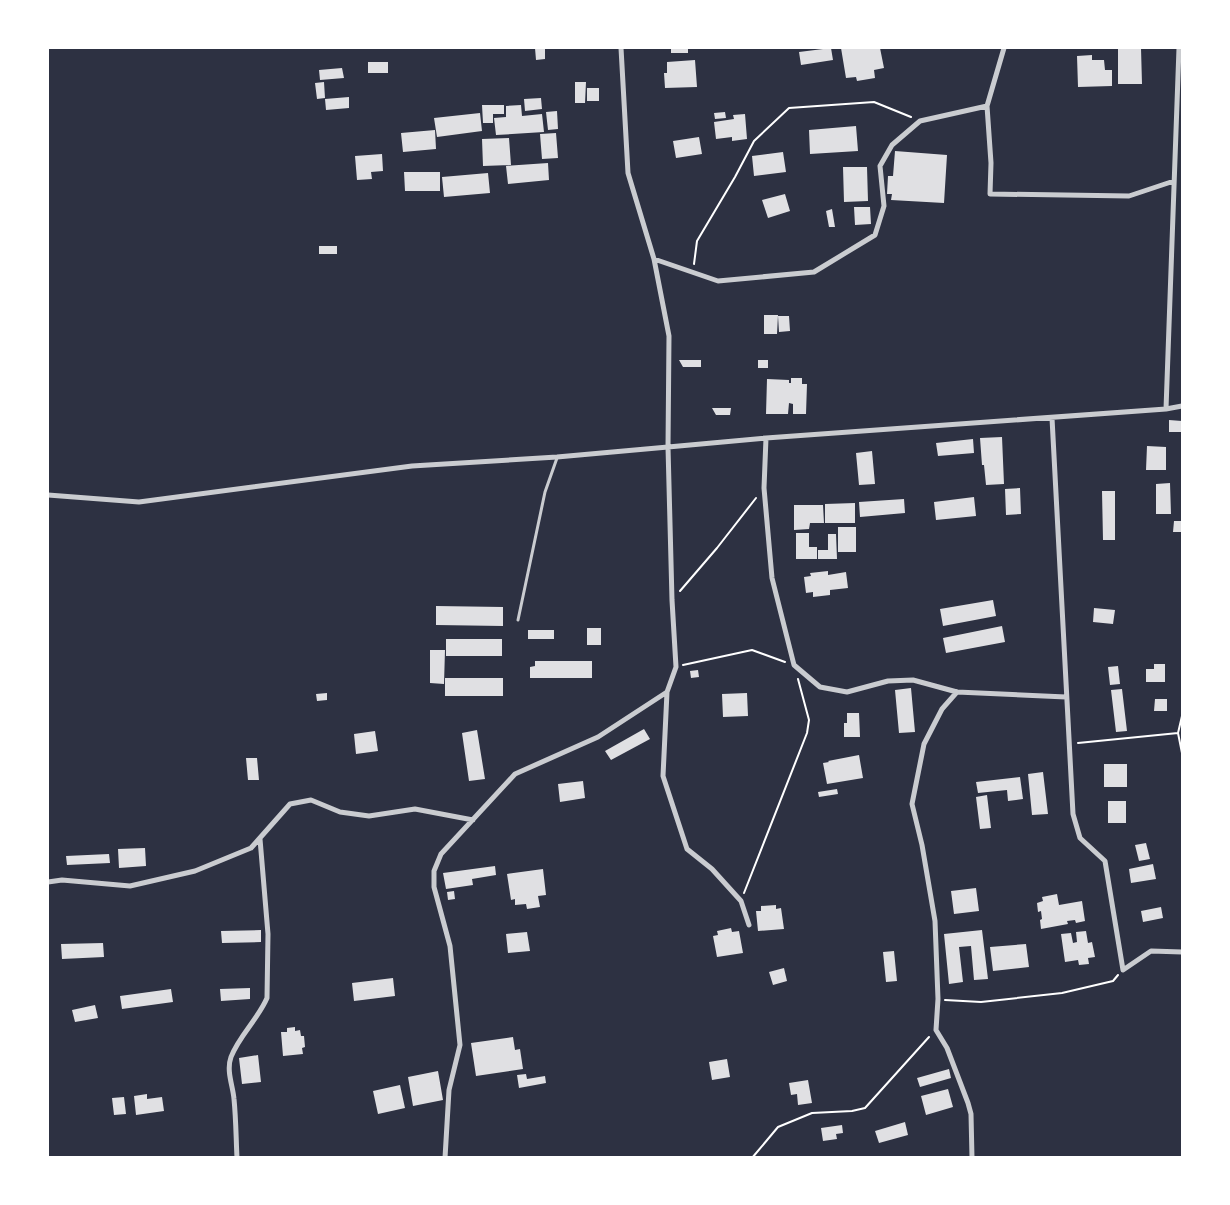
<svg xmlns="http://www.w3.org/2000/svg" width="1230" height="1205" viewBox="0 0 1230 1205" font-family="Jost,sans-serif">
  <rect width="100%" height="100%" fill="#2d3142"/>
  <path fill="#e0e0e3" d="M535,48h10v11l-9,1z
    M671,48h17v5h-17z
    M831,48l2,12 -32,5 -2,-13z
    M841,48h39l4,20 -10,2 1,8 -18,3 -1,-4 -10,1z
    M1118,48h23l1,36h-24z
    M1092,55v5h12l1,10h7v16l-34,1 -1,-31z
    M695,60l2,27 -32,1 -1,-15h3v-11z
    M368,62h20v11h-20z
    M342,68l2,10 -24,2 -1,-10z
    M324,82l1,16 -8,1 -2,-16z
    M575,82h11l-1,21h-10z
    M587,88h12v13h-12z
    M349,97v11l-23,2 -1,-11z
    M541,98l1,11 -17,2 -1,-12z
    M482,105h22v9h-11v9h-10z
    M521,105l1,11 20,-2 2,18 -48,3 -2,-17 12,-1v-11z
    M557,111l1,18 -10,1 -2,-18z
    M725,112l1,6 -11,1 -1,-6z
    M480,113l2,18 -45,6 -3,-19z
    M745,114l2,25 -15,2v-4l-16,2 -2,-17 20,-3 -1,-4z
    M856,126l2,25 -48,3 -1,-24z
    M435,130l1,19 -33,3 -2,-19z
    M556,133l2,25 -16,1 -2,-25z
    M699,137l3,17 -26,4 -3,-17z
    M509,138l2,27 -28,1 -1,-27z
    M895,151l52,4 -3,48 -53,-3 1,-6h-5l1,-18h5z
    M783,152l3,20 -32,4 -2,-20z
    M382,154l1,17 -12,1 1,7 -15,1 -2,-24z
    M548,163l1,17 -41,4 -2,-18z
    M843,167h24l1,34 -24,1z
    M404,172h36v19h-35z
    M488,173l2,20 -46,4 -2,-20z
    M785,194l5,17 -22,7 -6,-18z
    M854,207h16l1,17 -16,1z
    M832,209l3,18h-6l-3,-16z
    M319,246h18v8h-18z
    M764,315h14l-1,19h-13z
    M778,316h11l1,15 -11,1z
    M679,360h22v7h-18z
    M758,360h10v8h-10z
    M791,378h11v6h5l-1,30h-13v-10l-4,-1 -1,11h-22l1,-35 22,1v3h2z
    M712,408h19l-1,7h-14z
    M1169,420l13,1v11h-13z
    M1002,437l2,47 -18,1 -2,-20h-2l-2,-27z
    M973,439l1,14 -36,3 -2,-13z
    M1147,446l19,1v23h-20z
    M872,451l3,33 -16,1 -3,-32z
    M1170,483l1,31h-15v-30z
    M1020,488l1,26 -15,1 -1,-26z
    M1102,491h13v49h-12z
    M974,497l2,19 -40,4 -2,-18z
    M904,499l1,14 -45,4 -1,-15z
    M855,503v20h-30v-19z
    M794,505h29l1,18h-14l-1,6 -15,1z
    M1174,521h8v11h-9z
    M838,527h18v25h-18z
    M796,533h13v14h8v12h-21z
    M828,534h8l1,25h-19v-9h10z
    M828,571v4l18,-3 2,16 -18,2v5l-17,2v-5l-7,1 -2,-16 7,-1 -1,-3z
    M993,600l3,16 -53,10 -3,-17z
    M436,606l67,1v19l-67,-1z
    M1094,608l21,2 -2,14 -20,-2z
    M1002,626l3,16 -59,11 -3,-15z
    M587,628h14v17h-14z
    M528,630h26v9h-26z
    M446,639h56v17h-56z
    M430,650h15l-1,34 -14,-1z
    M535,661h57v17h-62v-11l5,-1z
    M1154,664h11v18h-19v-13h8z
    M1118,666l2,18 -10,1 -2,-18z
    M698,670l1,7 -8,1 -1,-7z
    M445,678h58v18h-58z
    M911,688l4,44 -16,1 -4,-43z
    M1122,689l5,42 -11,1 -5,-42z
    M327,693v7l-10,1 -1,-7z
    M747,693l1,23 -25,1 -1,-23z
    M1155,699h12v12h-13z
    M847,713h12l1,24h-16v-14h3z
    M644,729l6,10 -39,21 -6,-9z
    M477,730l8,49 -16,2 -7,-48z
    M375,731l3,20 -22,3 -2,-20z
    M859,755l4,23 -36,6 -4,-21 6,-1 -1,-1z
    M246,758h11l2,22h-11z
    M1104,764h23v23h-23z
    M1043,772l5,42 -16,1 -4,-41z
    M1020,777l3,22 -15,2 -1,-11 -29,3 -2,-11z
    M583,781l2,17 -25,4 -2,-18z
    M837,789l1,5 -19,3 -1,-5z
    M987,795l4,33 -11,1 -4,-32z
    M1108,801h18v22h-18z
    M1146,843l4,16 -11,2 -4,-16z
    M145,848l1,18 -27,2 -1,-19z
    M109,854l1,9 -43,2 -1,-9z
    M1153,864l3,15 -25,4 -2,-14z
    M495,866l1,9 -24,4 1,6 -27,4 -3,-16z
    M543,869l3,26 -8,1 2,11 -13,2 -1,-5 -11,1v-6l-4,1 -4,-26z
    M976,888l3,23 -25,3 -3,-23z
    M454,891l1,8 -7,1 -1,-8z
    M1057,894l2,11 23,-4 3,20 -9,2 -1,-3 -8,1 1,3 -27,5 -1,-9 2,-1 -1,-8 -3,1 -1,-9 6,-2 -1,-4z
    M776,905v4l5,-1 3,21 -26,2 -2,-20h5v-5z
    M1161,907l2,11 -20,4 -2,-11z
    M731,928l1,4 7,-1 4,22 -26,4 -4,-21 5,-1 -1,-4z
    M261,930v12l-39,1 -1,-12z
    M982,930l6,49 -14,1 -3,-34 -12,1 4,35 -14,2 -5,-50z
    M1086,931l2,12 4,-1 3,15 -7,1 1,6 -10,1 -1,-5 -13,2 -4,-28 10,-1 2,10 4,-1 -1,-10z
    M527,932l3,19 -22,2 -2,-19z
    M103,943l1,14 -42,2 -1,-15z
    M1026,944l3,23 -36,4 -3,-24z
    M894,951l3,30 -11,1 -3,-30z
    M784,968l3,13 -14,4 -4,-13z
    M393,978l2,18 -41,5 -2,-18z
    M250,988v11l-29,2 -1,-12z
    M171,989l2,13 -51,7 -2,-13z
    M95,1005l3,13 -23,4 -3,-12z
    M295,1027v4l5,-1 1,6h3l1,11 -3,1 1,6 -20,2 -2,-24h6v-4z
    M513,1037l2,13 5,-1 3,20 -47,7 -5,-33z
    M258,1055l3,27 -19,2 -3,-26z
    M727,1059l3,18 -18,3 -3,-18z
    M949,1069l2,9 -31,9 -3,-9z
    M438,1071l5,29 -30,6 -5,-29z
    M526,1074l1,5 18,-3 1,7 -27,5 -2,-13z
    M808,1080l4,23 -14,2 -1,-11 -6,1 -2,-12z
    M400,1085l5,23 -27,6 -5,-23z
    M948,1089l5,18 -27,8 -5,-19z
    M147,1094v5l15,-2 2,14 -28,4 -2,-19z
    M124,1097l2,17 -12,1 -2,-17z
    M905,1122l3,13 -29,8 -4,-12z
    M842,1125l1,8 -7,1 1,5 -14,2 -2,-13z"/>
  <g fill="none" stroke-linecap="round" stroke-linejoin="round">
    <path stroke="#fff" stroke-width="2" d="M694,264l3,-23 38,-64 19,-36 35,-33 85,-6 37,15
      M680,591l37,-43 39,-50
      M683,665l69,-15 33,12
      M1178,733l4,-17
      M1078,743l100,-10 4,20
      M744,893l63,-160 2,-13 -11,-41
      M945,1000l36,2 81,-9 51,-12 5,-6
      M752,1158l26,-31 34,-14 40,-2 13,-3 64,-71"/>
    <path stroke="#caccd0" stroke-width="3" d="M518,620l27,-128 12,-34"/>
    <path stroke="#caccd0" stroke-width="5" d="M621,48l7,125 26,86 15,77 -1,111 98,-9 -2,50 8,90 22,87 26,22 27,5 41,-11 25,-1 44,12 109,5
      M1004,48l-17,58 4,57 -1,31 139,2 45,-15
      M654,259l64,22 96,-9 61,-37 9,-29 -4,-40 12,-21 28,-24 67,-15
      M1166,409l16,-3
      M1052,418l21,396 7,24 25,23 18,109 28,-19 31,1
      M766,438l400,-29 13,-361
      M48,495l91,7 273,-36 145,-9 111,-10 4,153 4,67 -9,25 -69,45 -83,37 -74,80 -7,17v16l16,59 10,99 -11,45 -4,68
      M667,692l-4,84 24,73 25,20 29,32 8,24
      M957,692l-15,17 -18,35 -12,60 10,41 13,76 3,78 -2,31 11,18 21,55 3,11 1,44
      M48,882l14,-2 68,6 65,-15 56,-23 39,-44 21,-4 29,12 29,4 46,-7 58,11
      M237,1158c-1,-20 -1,-39 -3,-59 -1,-13 -8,-28 -3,-42 8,-21 27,-38 36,-59l1,-64 -8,-95"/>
  </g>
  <rect width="1230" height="1205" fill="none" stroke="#ffffff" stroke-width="98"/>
</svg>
